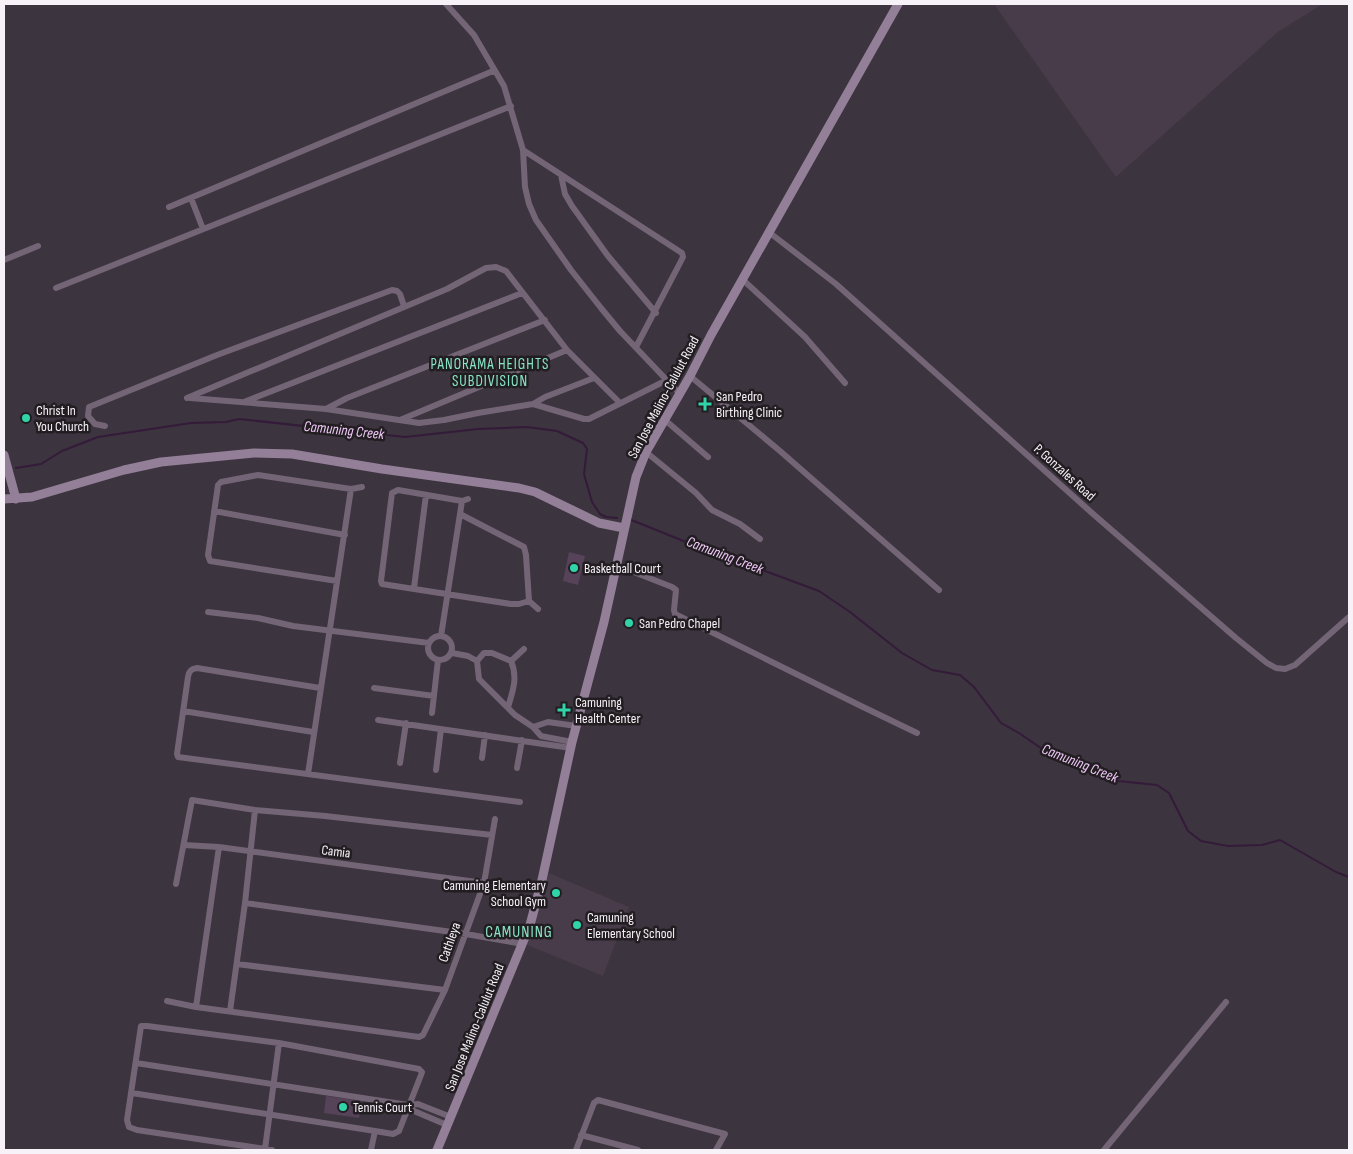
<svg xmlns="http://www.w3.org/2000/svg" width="1353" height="1154" viewBox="0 0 1353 1154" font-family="'Sofia Sans Condensed',sans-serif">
  <rect width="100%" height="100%" fill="#3c343e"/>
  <path fill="#483c4b" d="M994,4h329l-44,27 -163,146z
    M549,873l80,34 -26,69 -78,-32z"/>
  <path fill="#56435a" d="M569,552l16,4 -7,29 -15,-4z
    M326,1096l36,5 -3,17 -35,-5z"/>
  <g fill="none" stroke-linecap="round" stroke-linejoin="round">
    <path stroke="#341b3a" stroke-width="2" d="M16,468l25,-4 21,-13 36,-14 93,-14 35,-1 13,-3 166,18 73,-8 49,-2 30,4 26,12 4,6 -3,25 8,28 8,12 6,3 11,1
      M629,519l52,21 138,51 31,21 52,41 30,17 28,5 14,12 27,36 18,10 32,22 67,26 39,4 12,8 19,38 13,10 27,5 34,-1 18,-5 56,32 13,5"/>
    <path stroke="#736575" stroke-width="6" d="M446,4l28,31 30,51 19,64 2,37 4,17 7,16 35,50 30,38 19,23 60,63
      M523,150l159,103 1,4 -3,6 -44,84
      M561,175l4,19 7,12 36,50 48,57
      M191,198l12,31
      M169,207l324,-136
      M770,233l66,51 256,229 144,125 31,25 9,5 9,1 10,-4 54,-48
      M4,260l34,-14
      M742,279l63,58 40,46
      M56,288l455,-182
      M690,376l90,75 159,139
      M187,398l260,-109 39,-21 10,-1 10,4 61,79 53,53
      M190,398l136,11 93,14 25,-3 34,-7 55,-9 51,15h5l78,-39
      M244,402l278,-109
      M533,404l12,-7 49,-19
      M326,409l21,-11 198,-78
      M400,420l167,-70
      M665,420l43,37
      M105,426l-10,-2 -7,-8 1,-9 128,-52 175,-65 5,1 3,3 4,12
      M646,452l50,41 16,17 28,14 20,15
      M462,501l-64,-11 -6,3 -11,88 1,3 129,20h8l10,-3
      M214,511l131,24
      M460,514l64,33 2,8 3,46 9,8
      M616,565l56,22 4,3 -2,20 1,4 186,92 56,27
      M337,581l-127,-20 -2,-6 10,-70 3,-3 37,-7 93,14 11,-2
      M414,588l12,-93
      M208,612l50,6 35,8 136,17
      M441,636l21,-135 6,-2
      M428 648a12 12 0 1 1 24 0a12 12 0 1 1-24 0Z
      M452,653l16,3 9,5 2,18 36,36 18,12 8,9 31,6
      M477,661l7,-8h8l19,8c7,16 2,30 -3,46
      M511,661l13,-12
      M320,688l-123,-20c-6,1 -8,3 -9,9l-11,77 1,3 342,45
      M374,688l60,8
      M183,711l130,21
      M432,713l6,-53
      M378,720l193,28
      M533,727l15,-5 28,4
      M482,758l3,-23
      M400,763l6,-40
      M517,768l5,-28
      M436,770l5,-41
      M308,774l43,-285
      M184,845l35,2 265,36
      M176,884l16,-84 63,10 70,6 167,19
      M245,903l221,31 57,10
      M237,964l208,26
      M167,1001l29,6 223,30 4,-2 22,-45 39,-107 11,-64
      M196,1007l23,-160
      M230,1011l15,-108 10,-93
      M136,1063l272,42 10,-1 33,13
      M132,1093l243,38
      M408,1105l6,6 33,14
      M581,1135l57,15
      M265,1149l14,-106
      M272,1150l-135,-20 -8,-3 -2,-7 14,-94h6l132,17 140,26 3,3 -1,3 -22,56 -6,3 -18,-3 -4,19
      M576,1150l18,-47 4,-3 127,34 -9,16
      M1104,1150l122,-148"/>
    <path stroke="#937f98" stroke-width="9" d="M4,455l12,44
      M4,499l28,-2 92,-27 37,-8 93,-9 38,1 90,15 137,19 16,4 64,31 25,5
      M437,1150l93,-225 12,-45 30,-138 32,-120 32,-145 10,-25 44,-76 21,-41 187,-331"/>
  </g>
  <g fill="#31d4a9" stroke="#211d21" stroke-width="2">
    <path d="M702.5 396.5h5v5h5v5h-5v5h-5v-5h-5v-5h5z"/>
    <circle cx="26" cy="418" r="5"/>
    <circle cx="574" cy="568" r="5"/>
    <circle cx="629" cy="623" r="5"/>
    <path d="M561.5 702.5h5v5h5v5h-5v5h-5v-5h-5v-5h5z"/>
    <circle cx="556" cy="893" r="5"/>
    <circle cx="577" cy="925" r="5"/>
    <circle cx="343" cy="1107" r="5"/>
  </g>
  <g text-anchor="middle" stroke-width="5" stroke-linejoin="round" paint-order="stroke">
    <g font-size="14" fill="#f7f1f8" stroke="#211d21" text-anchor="start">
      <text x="716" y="401">San Pedro<tspan x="716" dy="16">Birthing Clinic</tspan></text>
      <text x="36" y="415">Christ In<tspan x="36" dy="16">You Church</tspan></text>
      <text x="584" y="573">Basketball Court</text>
      <text x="639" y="628">San Pedro Chapel</text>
      <text x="575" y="707">Camuning<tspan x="575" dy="16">Health Center</tspan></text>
      <text x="546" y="890" text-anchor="end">Camuning Elementary<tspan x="546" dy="16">School Gym</tspan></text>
      <text x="587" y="922">Camuning<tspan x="587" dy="16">Elementary School</tspan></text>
      <text x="353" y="1112">Tennis Court</text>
    </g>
    <g font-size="14" fill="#f7f1f8" stroke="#211d21">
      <text transform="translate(663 397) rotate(-62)" y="5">San Jose Malino-Calulut Road</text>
      <text transform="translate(1065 472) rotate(42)" y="5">P. Gonzales Road</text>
      <text transform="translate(336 851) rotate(7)" y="5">Camia</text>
      <text transform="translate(449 942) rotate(-70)" y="5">Cathleya</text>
      <text transform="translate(474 1027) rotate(-68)" y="5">San Jose Malino-Calulut Road</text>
    </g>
    <g font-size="15" letter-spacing="1" fill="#88e5c5" stroke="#211d21">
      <text x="490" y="369">PANORAMA HEIGHTS<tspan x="490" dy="17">SUBDIVISION</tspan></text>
    </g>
    <g font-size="15" font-style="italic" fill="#f0c9f8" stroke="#211d21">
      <text transform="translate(344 430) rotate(6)" y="5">Camuning Creek</text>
      <text transform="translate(725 555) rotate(21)" y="5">Camuning Creek</text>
      <text transform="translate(1080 763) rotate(22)" y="5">Camuning Creek</text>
    </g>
    <g font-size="16" letter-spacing="1" fill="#88e5c5" stroke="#211d21">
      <text x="519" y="937">CAMUNING</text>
    </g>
  </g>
  <rect width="1353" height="1154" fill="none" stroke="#f7f1f8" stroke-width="10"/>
</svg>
